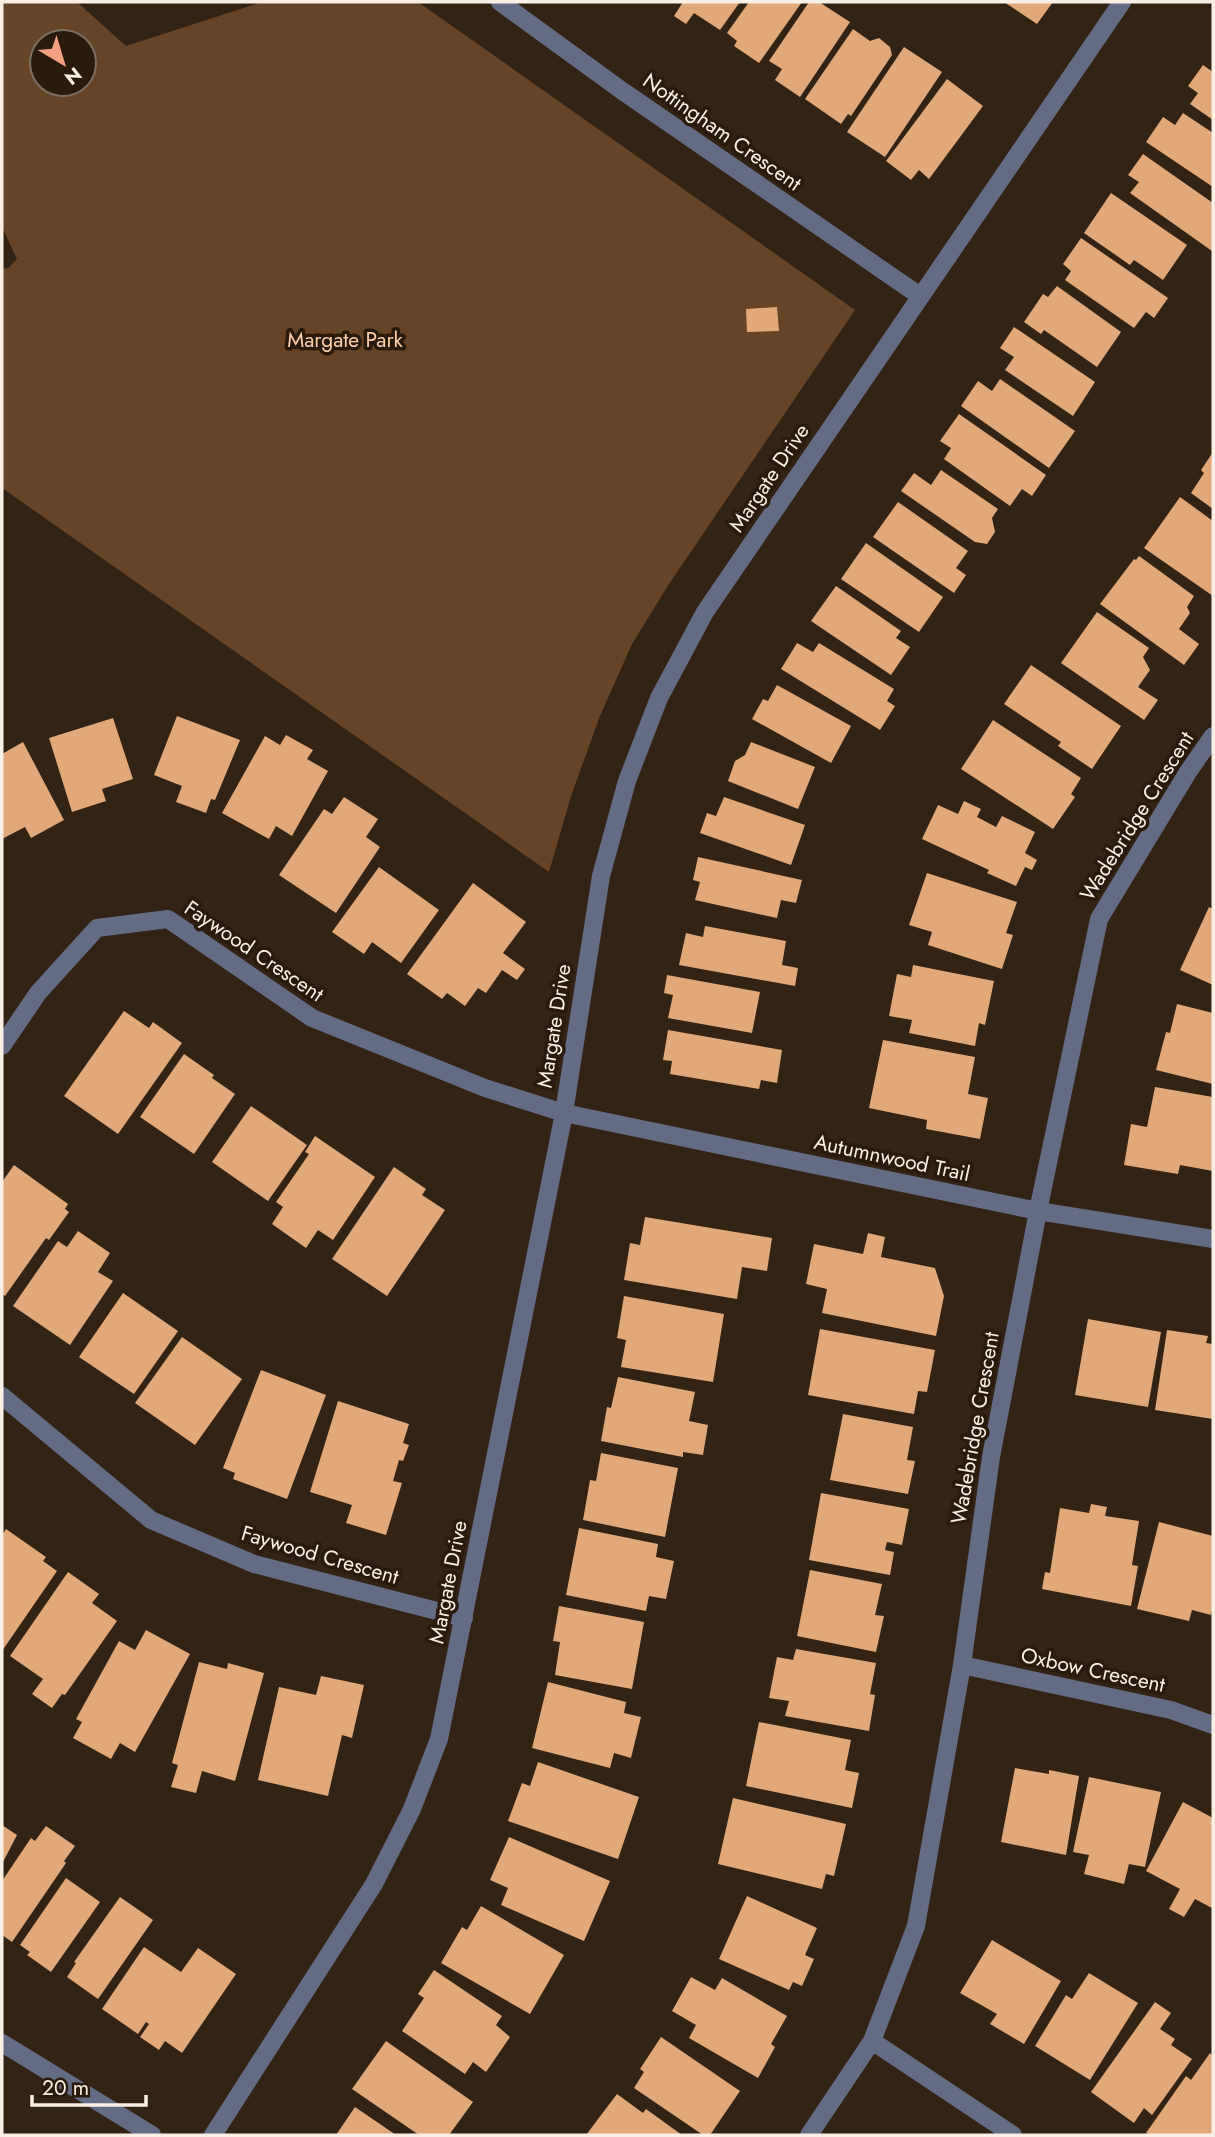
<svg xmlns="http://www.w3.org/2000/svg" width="1215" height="2137" viewBox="0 0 1215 2137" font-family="Jost,sans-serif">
  <rect width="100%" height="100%" fill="#332315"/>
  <path fill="#664427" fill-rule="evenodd" d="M2,2h75l49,44 136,-44h156l437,308 -186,274 -37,60 -32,72 -29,80 -22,76 -547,-384v-219l6,-1 9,-9 -15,-32zM42,42h42v42h-42z"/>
  <path fill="#e1a97a" d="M683,2h57l-20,28 -26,-17 -8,11 -12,-8z
    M749,2h53l-43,61 -25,-17 3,-5 -10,-8z
    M809,2h10l31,20 -50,75 -25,-17 7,-11 -13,-8z
    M1004,2h49l-16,22z
    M853,29l17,12 9,-3 11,9 2,8 -41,61 -3,-2 -7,10 -36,-25z
    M904,47l38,25 -57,85 -38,-25z
    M1203,65l10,7v48l-23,-16 8,-11 -10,-7z
    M947,79l36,27 -54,73 -10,-9 -8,10 -25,-19z
    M1183,113l30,20v54l-67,-45 17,-25 12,8z
    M1143,154l70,49 -1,48 -82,-58 9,-11 -11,-7z
    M1111,193l76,52 -24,35 -29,-20 -4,5 -46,-32z
    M1081,238l87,60 -14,20 -8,-6 -12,16 -69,-48 6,-9 -8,-7z
    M1057,286l64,46 -24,35 -53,-37 -3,4 -17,-12 19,-28 5,3z
    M777,307l2,24 -32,1 -1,-23z
    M1014,327l81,55 -22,34 -68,-46 9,-13 -14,-9z
    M1000,379l75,52 -26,37 -88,-62 17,-25 14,10z
    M959,414l87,61 -14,21 -10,-7 -12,17 -66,-47 7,-11 -11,-7z
    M1213,452v57l-22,-16 13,-20 -3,-3z
    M941,470l57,39 -6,9 3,14 -8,12 -12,-2 -74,-51 13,-18 17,12z
    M1180,497l33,24v75l-69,-48z
    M898,502l70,49 -12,17 10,7 -12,18 -81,-56z
    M866,543l77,54 -24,35 -78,-53z
    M1139,556l55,40 -7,11 3,6 -11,16 20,15 -15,21 -84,-61 34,-45 2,1z
    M836,586l65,45 -5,7 14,9 -19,28 -80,-54z
    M1097,612l52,36 -6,9 7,13 -12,17 20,13 -14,20 -83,-57z
    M797,643l16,9 6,-9 75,46 -7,12 8,5 -15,24 -99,-61z
    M1031,665l90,61 -29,43 -34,-23 3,-4 -57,-38z
    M777,685l74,41 -20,37 -79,-44 11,-20 5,2z
    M177,716l63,24 -25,60 -4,-1 -5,14 -30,-11 6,-16 -28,-11z
    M113,718l20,61 -31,10 4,12 -34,11 -23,-74z
    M993,720l88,58 -10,16 4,3 -22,32 -92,-60z
    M286,735l27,15 -6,9 21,12 -36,65 -16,-10 -7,13 -47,-26 43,-77 15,9z
    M23,742l41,78 -33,18 -6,-11 -23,12v-85z
    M751,742l64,25 -17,42 -70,-28 7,-20 10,-6z
    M344,797l34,22 -12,18 14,10 -44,66 -57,-38 45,-66 8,5z
    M724,797l81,28 -14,40 -91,-32 7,-20 9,3z
    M964,801l17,8 -4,8 19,10 6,-11 33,16 -10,21 12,7 -5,10 -7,-3 -9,19 -29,-13 2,-3 -67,-31 16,-34 20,9z
    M698,857l104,23 -6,23 -15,-3 -4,18 -82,-18 5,-18 -7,-2z
    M379,867l60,43 -38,53 -29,-21 -8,12 -32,-22z
    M927,873l90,29 -11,31 7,2 -11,34 -74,-24 4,-13 -23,-7z
    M473,883l53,39 -23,31 22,16 -8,11 -15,-10 -16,23 -8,-5 -13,18 -18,-13 -5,6 -35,-25z
    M1209,907l4,2v76l-33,-15z
    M705,926l81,15 -4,24 16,3 -3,18 -116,-21 7,-32 17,4z
    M913,965l81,16 -9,44 -6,-2 -4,23 -66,-13 3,-13 -23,-4 8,-42 14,3z
    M667,975l93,17 -8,41 -84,-15 5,-23 -9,-2z
    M1177,1004l36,9v71l-57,-14 10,-38 4,1z
    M124,1011l25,17 4,-6 29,21 -64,91 -54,-38z
    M668,1030l114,20 -5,33 -16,-3 -2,9 -89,-15 2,-13 -9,-1z
    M883,1040l92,17 -7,37 20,4 -8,41 -54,-10 1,-9 -58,-12z
    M184,1054l30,21 -2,3 23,16 -41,60 -54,-37z
    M1155,1087l58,10v74l-33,-6 -2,9 -54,-9 7,-41 16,3z
    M251,1106l56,39 -39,56 -56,-39z
    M315,1136l60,41 -42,63 -15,-10 -12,18 -34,-24 11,-17 -7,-5 33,-48 -4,-2z
    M14,1165l54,39 -3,5 4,3 -20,28 -3,-2 -41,58 -3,-2v-112z
    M394,1167l32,22 -4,6 23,15 -58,86 -55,-37z
    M645,1217l127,21 -5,33 -25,-4 -5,32 -113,-19 6,-37 10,2z
    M78,1231l32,22 -12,19 15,9 -43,64 -57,-39 45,-65 9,6z
    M868,1233l17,4 -4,20 54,11 9,28 -8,40 -114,-23 5,-24 -21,-5 8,-40 49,10z
    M123,1293l55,38 -44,63 -55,-37z
    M624,1296l100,18 -11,68 -92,-15 5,-27 -9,-2z
    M1088,1319l73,13 -13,75 -73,-12z
    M820,1329l115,21 -8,42 -9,-1 -4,23 -106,-19z
    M1167,1330l41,6 -2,7 7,1v75l-58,-9z
    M182,1337l60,42 -47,66 -60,-42z
    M261,1370l65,25 -39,104 -54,-20 2,-6 -12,-5z
    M618,1377l77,15 -6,29 19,4 -5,30 -20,-3v5l-82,-16 6,-34 4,1z
    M338,1401l71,23 -6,19 6,2 -6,16 -4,-1 -6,21 9,2 -16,52 -40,-12 6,-18 -42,-13z
    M843,1414l70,13 -6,33 8,1 -7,33 -78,-14z
    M601,1453l77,15 -13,69 -82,-17 7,-40 6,1z
    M821,1493l88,16 -7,36 -15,-3 -2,8 9,2 -4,23 -81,-15z
    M1091,1504l16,3 -2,9 34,5 -7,44 6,1 -7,40 -89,-17 3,-17 5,1 10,-65 29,5z
    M1159,1522l54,14v70l-2,9 -19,-5 -3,11 -52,-12z
    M579,1528l79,16 -2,13 18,4 -8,38 -17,-3 -3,15 -80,-16z
    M6,1529l40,28 -3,4 14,10 -55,80v-116z
    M810,1570l72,14 -7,31 9,1 -8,36 -79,-16z
    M68,1572l31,22 -7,9 25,18 -52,74 -3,-1 -10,14 -20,-14 11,-15 -33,-23z
    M559,1606l85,16 -12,67 -77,-14 5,-33 -7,-1z
    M146,1630l44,24 -55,98 -15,-9 -9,16 -38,-21 9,-16 -6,-3 43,-78 16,9z
    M796,1649l80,14 -6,31 5,1 -6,36 -84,-15 4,-15 -20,-3 8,-41 16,3z
    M199,1662l28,7 1,-6 36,10 -29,108 -33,-10 -6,22 -25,-6 7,-22 -6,-2z
    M321,1676l43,9 -12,53 -10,-3 -14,61 -70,-16 21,-93 37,8z
    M548,1682l78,20 -2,11 17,4 -10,41 -17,-5 -4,15 -78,-20z
    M759,1722l92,18 -6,30 14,3 -7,35 -106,-22z
    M538,1762l101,35 -21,62 -110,-38 14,-38 8,3z
    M1015,1768l34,6v-4l30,6 -13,79 -65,-13z
    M1089,1777l72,15 -16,75 -16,-3 -5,20 -40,-10 5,-19 -16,-3z
    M733,1798l113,26 -12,52 -8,-2 -4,15 -104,-25z
    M1183,1802l30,16v87l-1,3 -17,-9 -11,18 -15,-8 11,-20 -34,-18z
    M2,1825l15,10 -15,29z
    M46,1826l29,20 -11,15 2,2 -54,79 -10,-7v-54l29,-43 4,3z
    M509,1837l101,44 -26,60 -83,-36 7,-17 -18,-8z
    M66,1878l34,24 -49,70 -24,-17 3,-3 -10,-7z
    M747,1896l70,32 -12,27 9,4 -12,27 -9,-4 -4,8 -70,-31z
    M120,1897l33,23 -55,79 -31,-22 9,-14 -2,-1z
    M481,1906l83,49 -34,59 -89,-51 21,-36 5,3z
    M992,1940l69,41 -37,63 -34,-20 7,-10 -37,-21z
    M144,1947l37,25 17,-24 38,26 -54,79 -17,-12 -6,9 -19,-13 9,-13 -3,-2 -8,12 -36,-25z
    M434,1970l68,46 -6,9 14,12 -24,35 -13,-10 -8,12 -63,-43 22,-33 -6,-4z
    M1089,1973l49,30 -48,77 -55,-34 31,-51 6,4z
    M691,1977l24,13 7,-12 65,38 -16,28 4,3 -17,31 -69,-40 7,-13 -24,-14z
    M1155,2002l16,11 -11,16 15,10 -4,6 21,14 -40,56 -8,-7 -10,15 -43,-31z
    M661,2037l79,54 -30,44h-7l-69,-47 10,-16 -4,-3z
    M386,2041l87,61 -24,33h-30l-67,-46z
    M1210,2053l3,3v79h-63l-4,-2 40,-57 5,4z
    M617,2094l26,19 3,-4 36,26h-96z
    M355,2107l41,28h-60z"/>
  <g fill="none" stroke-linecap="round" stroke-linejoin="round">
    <path stroke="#646b84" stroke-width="18" d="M500,2l121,88 299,206
      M2,1046l36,-53 59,-65 71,-9 144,99 173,70 79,25 474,98 175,28
      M2,1396l149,124 103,44 210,54
      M962,1665l209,45 42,15
      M872,2041l141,94
      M2,2043l150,92
      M213,2135l161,-251 38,-75 27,-70 125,-626 37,-237 26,-95 32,-83 46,-86 417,-610
      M809,2135l63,-94 44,-115 46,-261 29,-208 47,-246 61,-292 89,-147 25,-36"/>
  </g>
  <g text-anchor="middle" stroke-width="7" stroke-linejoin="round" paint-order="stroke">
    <g font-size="21" fill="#faefe5" stroke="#291a0c">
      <text transform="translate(722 132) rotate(35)" y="7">Nottingham Crescent</text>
      <text transform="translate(769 478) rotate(-56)" y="7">Margate Drive</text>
      <text transform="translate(1137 816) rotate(-58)" y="7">Wadebridge Crescent</text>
      <text transform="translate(254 951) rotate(34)" y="7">Faywood Crescent</text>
      <text transform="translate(554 1026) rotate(-81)" y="7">Margate Drive</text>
      <text transform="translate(892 1158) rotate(12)" y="7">Autumnwood Trail</text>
      <text transform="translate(975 1428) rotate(-80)" y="7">Wadebridge Crescent</text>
      <text transform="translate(320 1555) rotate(16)" y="7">Faywood Crescent</text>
      <text transform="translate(448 1582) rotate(-79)" y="7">Margate Drive</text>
      <text transform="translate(1093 1670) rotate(12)" y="7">Oxbow Crescent</text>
    </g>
    <g font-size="21" fill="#fdcfa9" stroke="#291a0c">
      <text x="345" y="347">Margate Park</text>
    </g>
  </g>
  <rect width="1215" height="2137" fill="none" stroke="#faefe5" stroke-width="7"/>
  <g transform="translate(63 63) rotate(142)"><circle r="33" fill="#291a0c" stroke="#7d6f63" stroke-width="2"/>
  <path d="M0-5L12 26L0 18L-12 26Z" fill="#f3a081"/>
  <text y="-10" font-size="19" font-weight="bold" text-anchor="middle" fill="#faefe5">N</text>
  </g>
  <path d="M32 2095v10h114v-10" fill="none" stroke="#faefe5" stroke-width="3.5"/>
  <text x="42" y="2095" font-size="21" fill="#faefe5" stroke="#291a0c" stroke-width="5" paint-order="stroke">20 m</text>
</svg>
